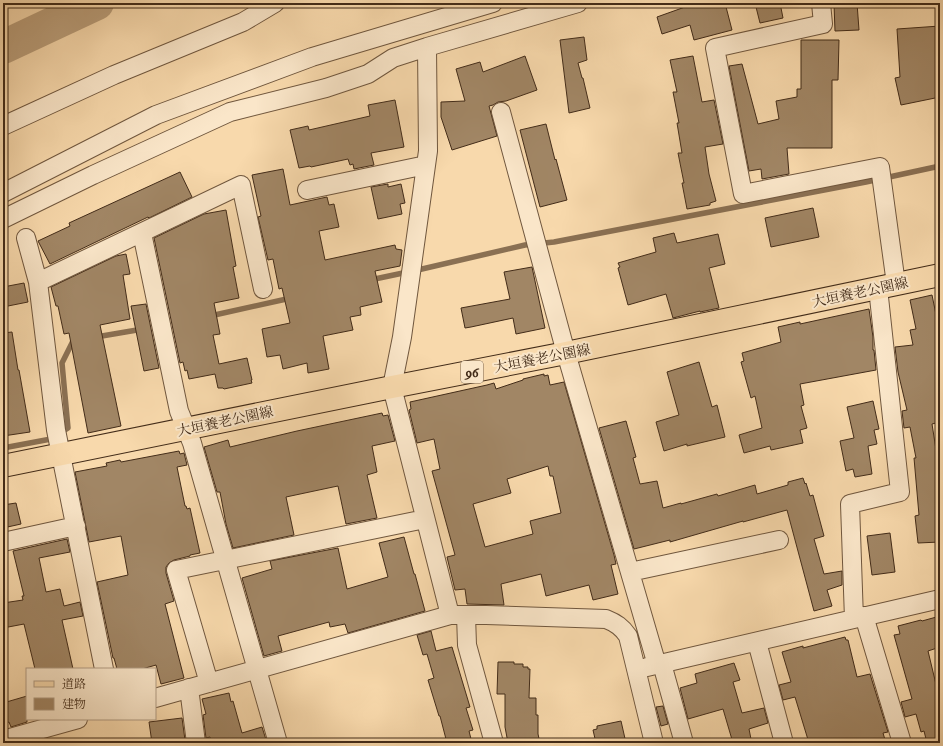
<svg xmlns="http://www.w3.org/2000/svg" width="943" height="746" viewBox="0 0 943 746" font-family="'IM FELL Double Pica','Noto Serif JP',serif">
  <rect width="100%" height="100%" fill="#f8d9ac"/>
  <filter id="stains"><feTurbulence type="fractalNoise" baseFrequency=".005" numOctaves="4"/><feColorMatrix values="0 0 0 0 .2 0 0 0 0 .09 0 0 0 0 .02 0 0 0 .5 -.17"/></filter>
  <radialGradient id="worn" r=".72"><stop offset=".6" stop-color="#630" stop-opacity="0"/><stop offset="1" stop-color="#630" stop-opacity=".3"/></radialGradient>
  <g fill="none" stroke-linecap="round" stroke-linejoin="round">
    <path stroke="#8a7053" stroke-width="5.5" d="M370,280l52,-11 103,-24 29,-3 312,-60 74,-16
      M210,316l81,-18
      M96,337l47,-8
      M3,448l48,-9 17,-11 -6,-65 11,-22h3"/>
    <path stroke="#ba9e7a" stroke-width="34" d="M3,47l94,-44"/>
  </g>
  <path fill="#a18665" stroke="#432c19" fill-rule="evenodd" d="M701,3h24l7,27 -38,10 -4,-15 -28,9 -5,-17 28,-10z
    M755,3h25l3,15 -23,5z
    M842,3h15l2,27 -24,1 -1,-27z
    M940,26v71l-39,8 -6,-27 5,-1 -3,-48z
    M584,37l3,23 -9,3 4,15h1l7,30 -21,5 -9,-73z
    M801,40h38l-1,40h-6v68h-45l2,26 -27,5 -1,-10 -12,2 -20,-105 13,-2 16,60 21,-5 -3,-18 21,-4v-8h4z
    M525,56l12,34 -31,11 -8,1 -5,3 -4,1 8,30 -45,14 -11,-33v-15l24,-1 -9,-32 24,-7 3,10z
    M693,56l9,46 12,-2 9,44 -18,3 4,27 7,27 -6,2v2l-23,4 -5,-26h2l-6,-30h4l-5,-30h2l-6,-31h4l-7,-32z
    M395,100l9,47 -33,6 3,12 -20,4 -1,-5 -3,1 -2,-6 -37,8 -1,-1 -11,2 -9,-38 18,-4 1,4 61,-14 -2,-11z
    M546,124l9,36 1,-1 11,41 -27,7 -20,-77z
    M283,169l7,36 37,-8 2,8 5,-1 5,23 -20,4 6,29 70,-15 1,4 6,1 -2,16 -25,5 7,31 -22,5 1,8 -11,2 3,13 -30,6 6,33 -21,4 -1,-10 -24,6 -3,-14 -13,2 -5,-28 28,-6 -8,-35 -3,1 -6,-30 -5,1 -10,-43 3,-1 -9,-41z
    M180,172l12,25 -43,21 -1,-1 -98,47 -12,-23 32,-15 -1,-3z
    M388,184v3l13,-3 4,19 -5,1 2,10 -24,5 -7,-32z
    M813,208l6,29 -48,10 -6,-29z
    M226,210l10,56 -3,1 6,31 -25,5 6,31 -7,1 6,29 28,-6 5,22h-1l1,3 -28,6 -1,-1h-5l-3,-14 -26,5 -2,-9 -2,1 -2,-9 -3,1 -26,-125 50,-24z
    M674,233l3,10 41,-9 7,30 -16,4 10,40 -19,4v-1l-27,7 -7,-24 -38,11 -10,-37 2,-1 -2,-4 38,-11 -3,-14z
    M126,254l4,20 -7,1 7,44 -30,6 21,101 -33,7 -19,-100 -5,1 -6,-28h-2l-5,-19 65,-31z
    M532,267l13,61 -29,6 -3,-16 -42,9 -6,1 -4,-20 49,-9 -6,-27z
    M24,283l4,19 -25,5v-20z
    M932,295l8,39v88l-8,2 5,32h3v86l-22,1 -3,-27 4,-1 -5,-57h2l-6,-31 -6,1 -2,-17 5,-1 -9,-38 -3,-25 18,-2 -3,-15 6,-1 -6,-29z
    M146,304l13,64 -15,3 -13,-65z
    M869,309l4,28v13h1l2,20 -76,14 4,21 -3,1 6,22 -7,2 3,13 -32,7 -1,-4 -26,7 -5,-18 23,-7 -7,-32 -4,2 -10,-36 3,-1 -2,-8 39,-11 -3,-15 22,-5v2z
    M12,332l6,38h1l11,62 -27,4v-103z
    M699,362l13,45 5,-2 8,32 -38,9v-2l-23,7 -8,-29 23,-7 -12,-43z
    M544,374v2l4,-1 2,10 14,-3 50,173 2,9 -5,1 7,29 -25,6 -4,-15 -43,11 -5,-22 -40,10 3,21 -37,-1 -2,-15 -10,1 -8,-33 8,-2 -23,-84 8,-2 -6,-30 -17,4 -8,-33 2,-1 -1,-7 77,-17 7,-2 2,6 27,-9v-1zM548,466l2,10h3l8,37 -31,8 3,13 -48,13 -12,-43 38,-11 -4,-14z
    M873,401l6,28 -5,1 3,14 -9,2 4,28 -17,3 -2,-8 -7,2 -6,-30 14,-3 -7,-31z
    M382,413l1,3 5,-1 7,26 -23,5 5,26 -10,3 10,43 -31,6 -8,-38 -5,1 -47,10 8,38 -61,13 -7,-24 -6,-32h-3l-13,-45 24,-7 2,7 67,-16z
    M626,421l10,36 -3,1 7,26 17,-3 6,27 18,-5v1l36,-10 1,2 37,-11 2,9 31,-9v-3l15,-4 2,6 1,-1 4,13 3,-1 11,41 -10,3 10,35 18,-3v14l-15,5 5,16 -18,5 -27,-101 -44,12v-1l-73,21v-2l-36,9 -35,-121z
    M179,451l1,3 4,-1 3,12 -10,2 8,39h1l1,3 3,-1 10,45 -10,2v1l-16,4 -5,3 -3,4v6l8,28 -9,3 19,74 -23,6 -5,-19 -14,4h-25l-3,-11h-1l-16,-76 31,-7 -7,-39 -32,6 -14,-70 32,-6 -1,-3 14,-3 1,2z
    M16,503l5,21 -18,4v-23z
    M890,533l5,39 -23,3 -5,-39z
    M404,537l10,37h1l10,37 -77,22 -3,-9 -15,3 -1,-5 -51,14 4,15 -18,5 -22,-78 30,-9 -2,-8 68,-13 9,41 41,-12 -9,-34z
    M67,539l3,13 -31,6 7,34 14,-3 4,17 16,-4 3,14 -21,4 11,49h-38l-11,-45 -21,4v-25l20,-3 -1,-4h2l-11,-45z
    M940,616v31l-12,4 12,50v42h-13l-3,-12 -3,1 -5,-18 -11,3 -4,-15 11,-3 -18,-64 6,-1 -2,-8 23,-6 1,1z
    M431,631l5,20 16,-4 18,60 -4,1 7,22 -4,1 3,12h-25l-7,-27h-1l-11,-36 6,-2 -7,-24 -4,1 -6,-20z
    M845,637l1,3h2l9,37 13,-3 18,58 -5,1 3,10h-77l-14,-46 -12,3 -4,-15 12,-3 -9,-30 21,-6v2z
    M498,662h16v2h9v3h5v2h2l-1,29h7v17h2v19l2,9h-32l-3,-16v-33h-8z
    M734,663l6,17 -7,2 9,31 22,-5 4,15 -19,6 2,10 -12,4h-6l-10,-34 -35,10 -8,-31 17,-5 -2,-9z
    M229,693l2,9 2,-1 9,32 20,-6 5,16h-56l-1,-6 -4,1 -3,-23 3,-1 -4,-15z
    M27,696v26l-16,5 -2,-5 -6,2v-21z
    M663,706l5,18 -7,2 -5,-19z
    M182,718l3,22 -9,1v2h-24l-3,-21z
    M621,721l5,22h-30l-3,-13 4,-1v-3z"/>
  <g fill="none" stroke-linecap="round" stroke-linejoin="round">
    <g stroke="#70573e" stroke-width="20">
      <path id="minor" d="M821,3l2,21 -108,24 28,146 137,-27 16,117
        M427,47l1,104 -26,186 -10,50 58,228
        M501,112l65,241 91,312
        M3,126l111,-51 129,-53 32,-19
        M307,190l119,-25
        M3,193l153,-78 156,-58 181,-54
        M3,219l90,-44 137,-63 96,-24 42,-14 25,-16 34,-11 151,-44
        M142,233l37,178 13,32 86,300
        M26,238l12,44 18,148 48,239
        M38,282l203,-97 22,104
        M3,542l73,-16
        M630,572l149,-32
        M466,615l1,30 27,98
        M864,616l38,127
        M854,619l-4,-115 50,-12 -22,-204
        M757,642l27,101
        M662,664l22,79
        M647,667l293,-68
        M209,683l-33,-113 249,-51
        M189,688l7,55
        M155,698l295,-83h36l120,4c10,4 16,8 22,17l26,107
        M3,740l75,-21"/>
    </g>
    <g stroke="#432c19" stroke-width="24">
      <path id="primary" d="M3,466l389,-79 174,-34 374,-78"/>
    </g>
    <use href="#minor" stroke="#fae6c9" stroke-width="18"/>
    <use href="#primary" stroke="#f8d9ac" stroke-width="22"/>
  </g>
  <g text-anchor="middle" stroke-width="4" stroke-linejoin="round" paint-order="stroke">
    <rect fill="#fae6c9" stroke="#7a644e" stroke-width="1" x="461" y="361" width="22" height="22" rx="3"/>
    <g font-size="13" font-weight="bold" fill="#432c19">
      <text x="472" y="377">96</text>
    </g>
    <g font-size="14" fill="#432c19" stroke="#fae6c9">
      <text transform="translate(860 292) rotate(-12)" y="5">大垣養老公園線</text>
      <text transform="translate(542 358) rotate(-11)" y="5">大垣養老公園線</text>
      <text transform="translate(225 421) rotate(-12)" y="5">大垣養老公園線</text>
    </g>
  </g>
  <rect width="943" height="746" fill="none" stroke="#f8d9ac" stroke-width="16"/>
  <rect x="4" y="4" width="935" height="738" fill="none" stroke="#432c19" stroke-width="2"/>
  <rect x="8" y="8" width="927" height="730" fill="none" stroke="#432c19"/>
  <rect x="26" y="668" width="130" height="52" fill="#fae6c9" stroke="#b19c83"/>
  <rect x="34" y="681" width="20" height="6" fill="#f8d9ac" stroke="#b19c83"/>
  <text x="62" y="688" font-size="12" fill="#432c19">道路</text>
  <rect x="34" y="698" width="20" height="12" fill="#a18665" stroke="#b19c83"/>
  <text x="62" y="708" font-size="12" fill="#432c19">建物</text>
  <rect width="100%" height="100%" filter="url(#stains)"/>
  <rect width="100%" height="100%" fill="url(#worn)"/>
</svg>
